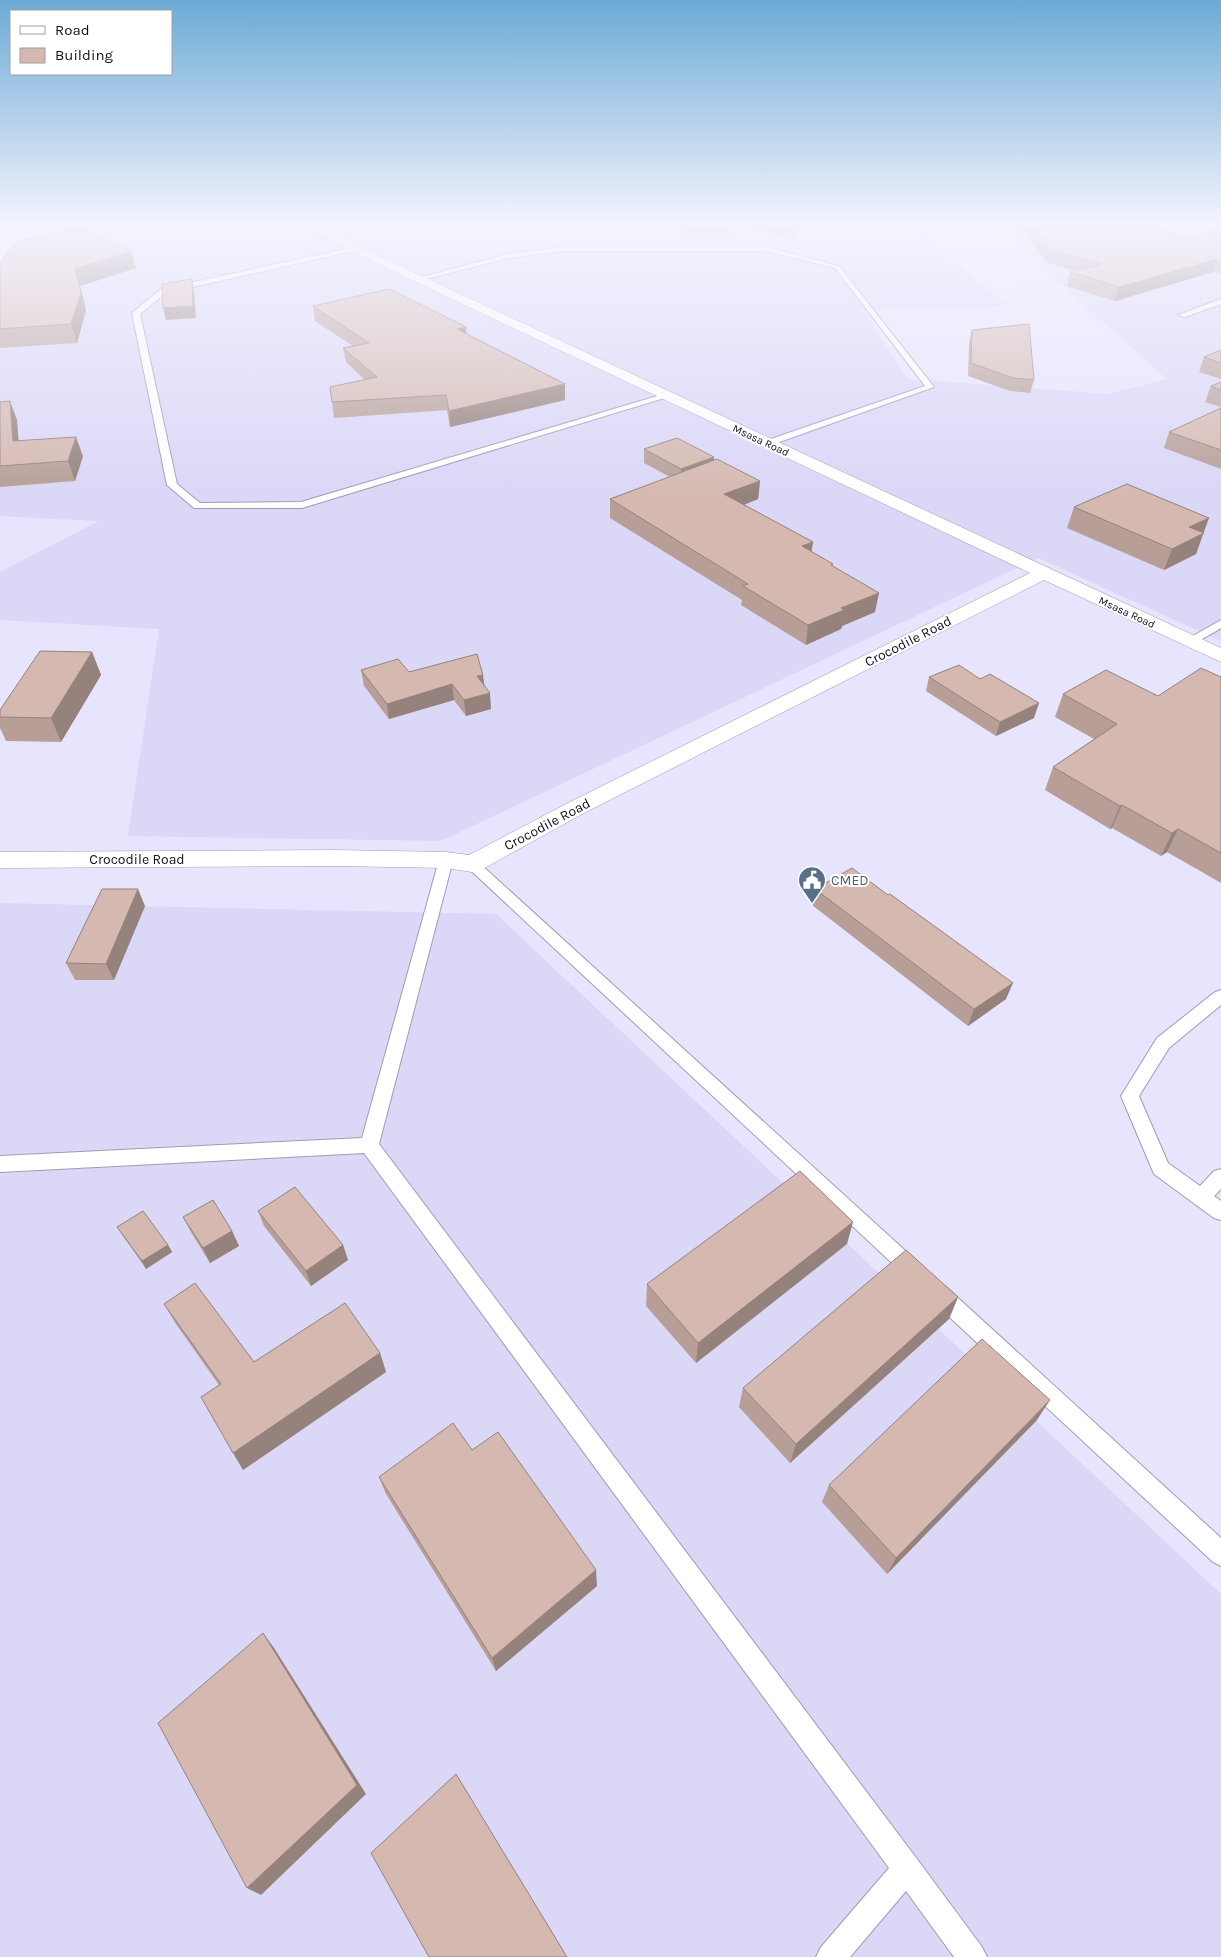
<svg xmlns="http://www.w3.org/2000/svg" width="1221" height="1957" viewBox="0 0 1221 1957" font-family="Karla,sans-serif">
  <rect width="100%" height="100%" fill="#e7e4fd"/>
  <path fill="#dad7f7" d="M41,221h863l104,85 -146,3 46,70 200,15 59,-15 -177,-158h231v420l-183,-83 -597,283 -313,-5 31,-207 -159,-9v-48l99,-51 -99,-5v-238z
    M0,903l496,11 725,680v363h-1221z"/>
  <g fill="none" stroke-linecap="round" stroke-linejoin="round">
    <g stroke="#9e9cb3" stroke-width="2">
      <path id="service" d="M355,247l2,1v2l-191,43 -26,21 37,170 23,19 101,-1 363,-108 7,2 -369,112h-108l-27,-23 -35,-172 29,-24z
        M562,247h204l73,19 95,121 -163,58h-6v-4l160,-55 -90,-118 -69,-17h-204l-53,7 -91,23 -4,-2 95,-25z
        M1221,299v5l-36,13 -7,-2z
        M1221,620v8l-27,16h-8l-2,-3z
        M446,855l5,2 2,3 -74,284 538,715 65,88 5,10h-33l-48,-66 -56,66h-34l5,-10 68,-79 -525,-715 -364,19v-16l362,-18 77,-278 2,-3z
        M472,859l5,2 444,404 3,6 -3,6 -7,3 -7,-3 -440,-410 -2,-3 2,-3z
        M1221,990v15l-52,43 -30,48 29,67 32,23 14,-15 7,-2v20l-7,7 7,5v19l-7,-2 -60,-44 -33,-78 36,-58 58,-46z
        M938,1284l7,2 276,252v28l-8,-4 -282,-262 -3,-7 3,-7z"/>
    </g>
    <g stroke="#9e9cb3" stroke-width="1">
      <path id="minor" d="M297,221h13l49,26 862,401v14l-177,-82 -460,233 -103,57 -9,2 -26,-4 -111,-2 -335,2v-16l335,-2 111,2 23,3 99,-52 462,-230 -679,-322z
        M1180,221h19l22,6v6l-40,-10z"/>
    </g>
    <use href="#service" fill="#fff" fill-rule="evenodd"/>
    <use href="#minor" fill="#fff" fill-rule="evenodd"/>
  </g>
  <path fill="#b79f98" d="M356,221h14v8z
    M677,221h52v12h-48z
    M731,221h66l1,10 -2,10z
    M1018,221h67l10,6 68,4 27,7 31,-8v44l-8,-2 -98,29 -48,-15 3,-14 5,-1 -27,-8 -31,-38z
    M131,252l5,16 -56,18 6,24 -9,33 -77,5v-85z
    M313,306l153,21v7l99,66 -115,27 -3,-17 -113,8 -4,-31 35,-7 -19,-18 -3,-14 10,-2 -38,-25z
    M972,330l62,50 -4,13 -20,-2 -42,-15 1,-33z
    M1221,350v29l-22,-7 5,-15z
    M1221,382v25l-16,-5 6,-16z
    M0,402l17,18 1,21 65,15 -8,25 -75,6z
    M1221,408v61l-57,-21 5,-16z
    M644,449l70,8v4l46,20 -2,18 -14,6 69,37 -2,9 22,15 42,46 -33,14 -1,3 -35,16 -65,-40 1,-5 -132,-82v-19l60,-22 -26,-14z
    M1074,507l129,26 -7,21 -32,16 -97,-42z
    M92,652l9,23 -40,67 -55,-1 -6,-13v-18z
    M361,670l48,2 75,14 7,23 -25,7 -12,-16 -65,19 -25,-33z
    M929,677l105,41 -38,18 -70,-45z
    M1221,677v206l-54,-31 -6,4 -49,-28 -2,1 -65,-39 8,-23 41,-28 -39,-22 8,-23 95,2z
    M815,889l191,110 -38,27 -156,-121z
    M145,906l-31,74h-39l-9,-17z
    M258,1211l85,34 5,15 -37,26 -47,-60z
    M183,1217l49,14 7,15 -29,17 -19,-31z
    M117,1227l51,18 4,7 -26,17z
    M847,1244l-151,119 -50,-57 1,-22z
    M958,1297l-9,22 -159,144 -51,-56 4,-19z
    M164,1304l90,58 126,-9 6,19 -143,98 -24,-85 -43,-61z
    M1037,1420l-150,154 -65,-72 7,-17z
    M472,1450l125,136 -101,85 -110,-177 -7,-17z"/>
  <path fill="#95827c" d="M131,252l5,16 -56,18 6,24 -9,33 -6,-19 4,-55z
    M1217,259l-4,13 -98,29 4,-14z
    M192,279l2,12 2,27 -30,2 -3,-12z
    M466,327l1,14 -10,-12z
    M565,384v16l-115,27 -1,-16z
    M10,401l7,19 3,41 -7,-20z
    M76,437l7,19 -8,25 -7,-20z
    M714,457l-1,14 -32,12v-14z
    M760,481l-2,18 -35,14 1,-19z
    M1209,518l-13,36 -32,16 8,-21 17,-22z
    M813,542l-3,19 -8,-15z
    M879,593l-4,19 -33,14 -1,3 -35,16 2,-20 33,-17z
    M92,652l9,23 -40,67 -10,-24z
    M483,675l2,15 -8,-14z
    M452,684l2,16 -65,19 -2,-15z
    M490,693l1,16 -25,7 -2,-16z
    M1039,703l-5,15 -38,18 4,-14z
    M1122,805l-10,23 -2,1 10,-23z
    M1178,829l-11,23 -6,4 11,-23z
    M138,889l7,17 -31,74 -8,-16z
    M1013,983l-7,16 -38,27 6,-17z
    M853,1222l-6,22 -151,119 2,-20z
    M232,1231l7,15 -29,17 -7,-15z
    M168,1245l4,7 -26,17 -4,-8z
    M343,1245l5,15 -37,26 -5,-15z
    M958,1297l-9,22 -159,144 6,-19z
    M380,1353l6,19 -143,98 -10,-17z
    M1050,1400l-13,20 -150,154 9,-16z
    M596,1570l1,16 -101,85 -4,-13z
    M263,1633l11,15 92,146 -105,101 -14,-7z"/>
  <path fill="#d5b9b1" stroke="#95827c" d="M681,221h48l1,2h-49z
    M766,221h31l1,10z
    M1027,221h58l10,6 45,-5 23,9 27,7 29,-9 2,1v30l-4,-1 -98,28 -49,-15 31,-8 -50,-14z
    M82,227l49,25 -56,17 6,24 -10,31 -71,5v-66l18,-22z
    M192,279l1,27 -30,2 -1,-24z
    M389,289l77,38 -9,2 108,55 -116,27 -3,-16 -114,7 -2,-15 47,-10 -34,-29 26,-5 -56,-37z
    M1029,324l5,56 -21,-2 -42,-15 1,-33z
    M1221,350v13l-17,-6z
    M1221,382v8l-10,-4z
    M10,401l3,40 63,-4 -8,24 -68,5v-64z
    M1221,408v42l-52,-18z
    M677,438l37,19 -33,12 -37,-20z
    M717,459l43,22 -36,13 89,48 -11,4 31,18 -2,1 48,28 -38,15 3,2 -36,15 -65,-39 5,-2 -138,-85z
    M1127,484l82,34 -20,9 15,6 -32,16 -98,-42z
    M40,651l52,1 -41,66 -51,-1v-7z
    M477,654l6,21 -6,1 13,17 -26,7 -12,-16 -65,20 -26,-34 37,-11 11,13z
    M959,665l21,14 10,-5 49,29 -39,19 -71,-45z
    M1201,668l20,9v176l-43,-24 -6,4 -50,-28 -2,1 -67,-39 64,-43 -54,-30 43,-24 52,26z
    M852,868l36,27 2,-1 123,89 -39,26 -159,-120z
    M102,889h36l-32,75 -40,-1z
    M800,1171l53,51 -155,121 -51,-59z
    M295,1187l48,58 -37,26 -48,-60z
    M213,1200l19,31 -29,17 -20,-31z
    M143,1211l25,34 -26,16 -25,-34z
    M906,1250l52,47 -162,147 -53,-56z
    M195,1283l59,79 91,-59 35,50 -147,100 -32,-56 20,-13 -57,-80z
    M982,1339l68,61 -154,158 -67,-73z
    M453,1423l19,27 26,-18 98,138 -104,88 -113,-181z
    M263,1633l94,152 -110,103 -89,-165z
    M456,1774l111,183h-138l-58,-104z"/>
  <linearGradient id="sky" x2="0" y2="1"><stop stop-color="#6babd5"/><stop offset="0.45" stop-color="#f4f3fe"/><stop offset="1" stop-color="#f4f3fe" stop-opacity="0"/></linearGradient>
  <rect width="1221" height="495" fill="url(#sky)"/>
  <defs>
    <g id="civic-pin" transform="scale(1.4375)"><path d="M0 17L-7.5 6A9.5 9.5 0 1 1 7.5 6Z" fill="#5c6f8a" stroke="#fff"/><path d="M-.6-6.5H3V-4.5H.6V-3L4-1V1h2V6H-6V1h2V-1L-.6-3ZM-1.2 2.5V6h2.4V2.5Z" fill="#fff"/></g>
  </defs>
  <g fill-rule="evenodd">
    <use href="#civic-pin" x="812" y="880"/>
  </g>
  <g text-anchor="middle" stroke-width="4" stroke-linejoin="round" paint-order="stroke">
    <g font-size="11" fill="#121119" stroke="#fff">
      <text transform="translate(761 440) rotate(25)" y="4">Msasa Road</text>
      <text transform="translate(1127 612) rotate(25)" y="4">Msasa Road</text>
    </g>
    <g font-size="14" fill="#121119" stroke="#fff">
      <text transform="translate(908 641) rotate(-27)" y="5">Crocodile Road</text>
      <text transform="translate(547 824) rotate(-28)" y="5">Crocodile Road</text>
      <text x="137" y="864">Crocodile Road</text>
    </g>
    <g font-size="14" fill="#4e5e75" stroke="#fff" text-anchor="start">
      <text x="831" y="885">CMED</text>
    </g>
  </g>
  <rect x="10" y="10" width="162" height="65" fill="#ffffff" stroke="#a0a0a3"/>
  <rect x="20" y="26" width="25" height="8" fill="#ffffff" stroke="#a0a0a3"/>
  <text x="55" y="35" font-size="15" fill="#121119">Road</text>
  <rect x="20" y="48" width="25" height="15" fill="#d5b9b1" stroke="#a0a0a3"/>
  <text x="55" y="60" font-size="15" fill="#121119">Building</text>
</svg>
